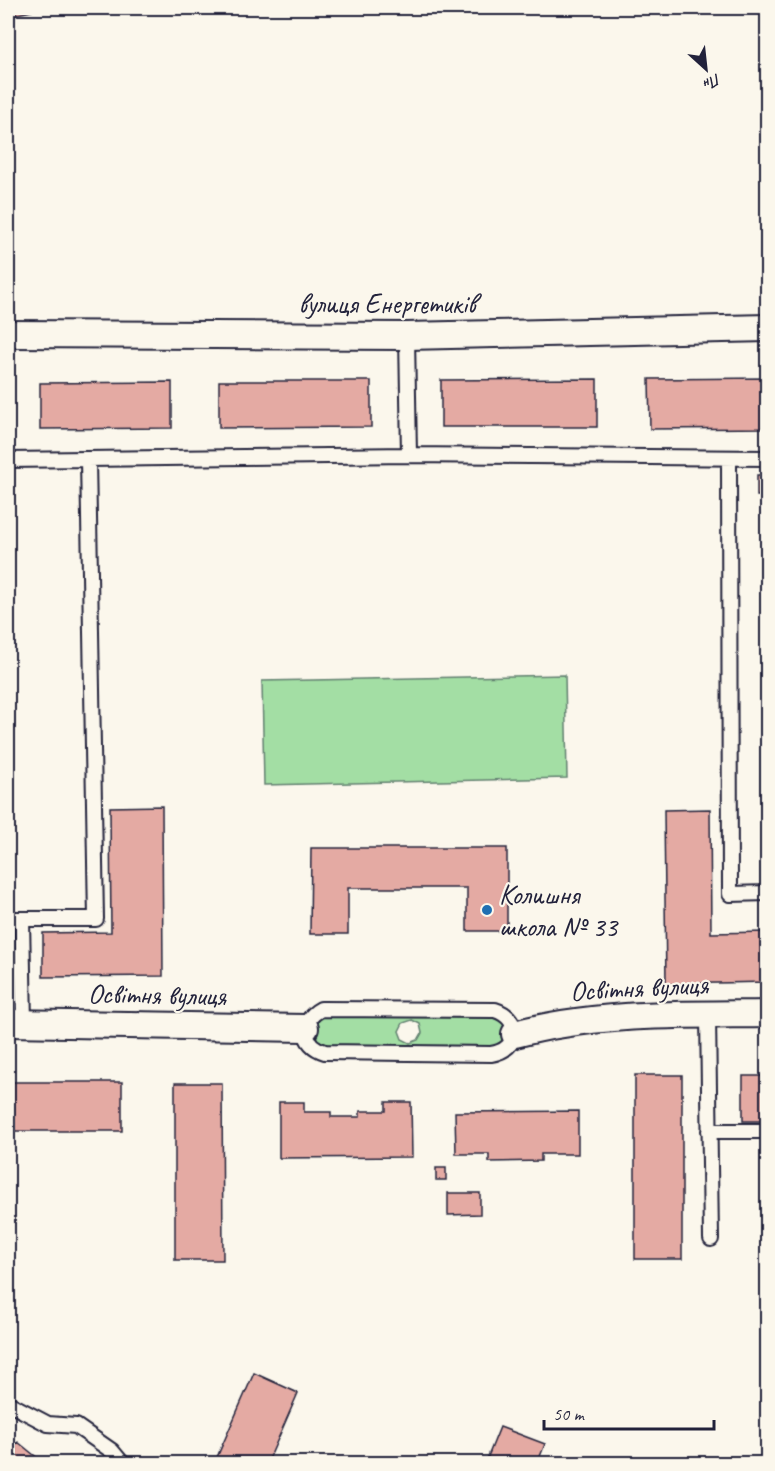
<svg xmlns="http://www.w3.org/2000/svg" width="775" height="1471" viewBox="0 0 775 1471" font-family="Caveat,sans-serif">
  <rect width="100%" height="100%" fill="#fbf7ec"/>
  <filter id="ink" filterUnits="userSpaceOnUse"><feTurbulence type="fractalNoise" baseFrequency=".0167" numOctaves="2"/><feDisplacementMap in="SourceGraphic" scale="12" xChannelSelector="R" yChannelSelector="G"/><feConvolveMatrix kernelMatrix="1 2 1 2 8 2 1 2 1" color-interpolation-filters="sRGB"/></filter>
  <g filter="url(#ink)">
    <path fill="#a3dea4" stroke="#628070" stroke-width="1.5" fill-rule="evenodd" d="M565,675l2,103 -303,7 -2,-104z
      M329,1015l165,2 10,5 4,11 -6,11 -11,3 -165,-2c-18,-5 -16,-27 3,-30zM412,1020l8,4 2,9 -4,7 -8,3 -8,-4 -3,-8 4,-8z"/>
    <path fill="#e4aaa3" stroke="#22223b" stroke-width="1.5" d="M8,8h24v3l-24,5z
      M768,378v50l-118,1 -1,-50z
      M597,379v48h-156v-47z
      M219,381h152v46l-152,1z
      M172,382v46l-132,1v-46z
      M757,475h11v21h-11z
      M768,709v18l-7,-14z
      M162,806l1,170 -120,1v-44l68,-1 -1,-125z
      M710,809l1,124 57,-1v50l-102,2 -2,-174z
      M311,848h196v83h-40v-43h-119v46h-38z
      M635,1075h47v184h-47z
      M743,1076h25v45h-25z
      M8,1082h114v49h-114z
      M175,1083h47l1,177h-48z
      M279,1102h25v10h27v5h29v-6h26v-9h25l1,55 -133,1z
      M578,1111v43h-37v7l-52,1v-8h-33l-1,-42z
      M436,1168h10v12h-10z
      M448,1193h32v21l-32,1z
      M254,1373l44,20 -31,71h-53z
      M500,1427l45,17 -8,20h-52z
      M18,1442l27,22h-37v-9z"/>
    <g fill="none" stroke-linecap="round" stroke-linejoin="round">
      <g stroke="#22223b" stroke-width="18">
        <path id="lane" d="M407,336l2,119 359,3
          M729,458l1,436 38,-1
          M8,460l401,-5
          M8,919h14l2,104
          M22,919h74l-8,-460
          M321,1009l174,1c27,8 25,40 -4,44l-166,-2c-24,-7 -26,-31 -4,-43z
          M708,1015l3,224
          M709,1131h59
          M8,1403l40,21 28,2 36,25 11,13"/>
      </g>
      <g stroke="#22223b" stroke-width="30">
        <path id="street" d="M8,334l399,2 361,-8
          M8,1023l297,5
          M515,1034c81,-22 168,-19 253,-20"/>
      </g>
      <use href="#lane" stroke="#fbf7ec" stroke-width="14"/>
      <use href="#street" stroke="#fbf7ec" stroke-width="26"/>
    </g>
  </g>
  <circle fill="#1f6fb2" stroke="#fbf7ec" stroke-width="2" cx="487" cy="910" r="6"/>
  <g text-anchor="middle" stroke-width="4.5" stroke-linejoin="round" paint-order="stroke">
    <g font-size="28" fill="#22223b" stroke="#fbf7ec">
      <text x="387" y="313">вулиця Енергетиків</text>
      <text transform="translate(639 987) rotate(-3)" y="10">Освітня вулиця</text>
      <text transform="translate(157 994) rotate(1)" y="10">Освітня вулиця</text>
    </g>
    <g font-size="28" fill="#22223b" stroke="#fbf7ec" text-anchor="start">
      <text x="499" y="904">Колишня<tspan x="499" dy="32">школа № 33</tspan></text>
    </g>
  </g>
  <rect width="775" height="1471" fill="none" stroke="#fbf7ec" stroke-width="30"/>
  <rect x="15" y="15" width="745" height="1441" fill="none" stroke="#22223b" stroke-width="2" filter="url(#ink)"/>
  <g transform="translate(706 69) rotate(153)" stroke="#fbf7ec" stroke-width="4.5" paint-order="stroke">
  <path d="M0-4.5L10 22L0 15L-10 22Z" fill="#22223b"/>
  <text y="-9" font-size="16" font-weight="bold" text-anchor="middle" fill="#22223b">Пн</text>
  </g>
  <path d="M544 1420v9h170v-9" fill="none" stroke="#22223b" stroke-width="3"/>
  <text x="553" y="1420" font-size="18" fill="#22223b" stroke="#fbf7ec" stroke-width="4.5" paint-order="stroke">50 m</text>
</svg>
